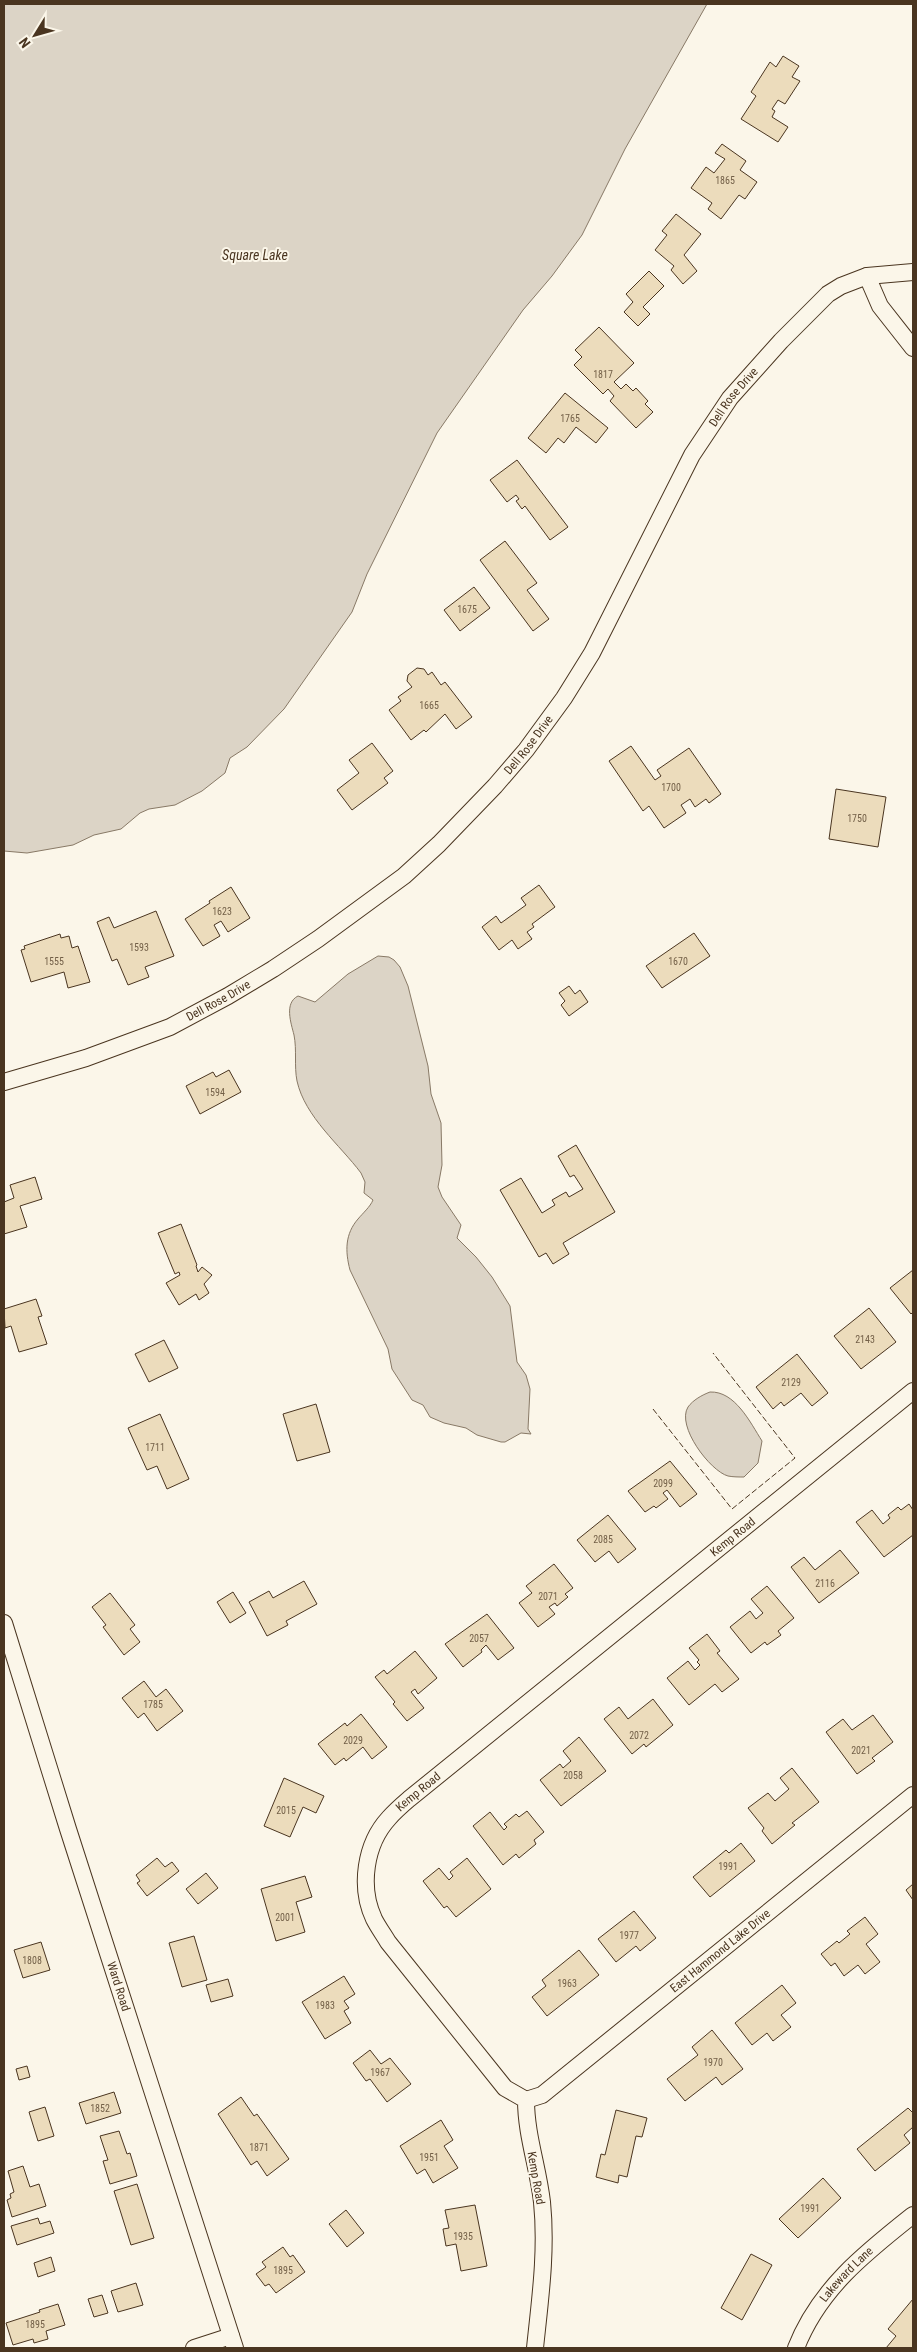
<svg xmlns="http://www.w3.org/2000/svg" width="917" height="2352" viewBox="0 0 917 2352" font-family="'Roboto Condensed',sans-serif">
  <rect width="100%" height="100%" fill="#fbf6e9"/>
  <path fill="#dcd4c6" stroke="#887966" d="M4,4h703l-82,145 -43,86 -30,41 -29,34 -86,123 -70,141 -15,38 -68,97 -37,38 -17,11 -5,15 -23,18 -27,14 -26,4 -9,4 -19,16 -27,6 -21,10 -46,8 -23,-2z
    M378,956l11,1 5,3 6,7 8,19 20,80 3,28 10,29 1,42 -4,22 4,10 19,28 -4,13 19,19 16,20 18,29 7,56 9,13 4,14 -2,40 3,5 -10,-1 -16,9h-4l-24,-7 -11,-7 -22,-5 -14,-6 -7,-12 -11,-5 -20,-31 -4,-20 -38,-79c-5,-19 -5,-36 8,-51 5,-6 12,-12 15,-19l-9,-7 1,-11 -4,-9c-21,-28 -56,-56 -64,-92 -3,-15 0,-31 -3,-46 -3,-12 -10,-32 4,-39l17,6 33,-28z
    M710,1392c25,-1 40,30 52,49l-4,22 -14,14c-5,0 -11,0 -16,-1 -18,-5 -52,-50 -40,-69 5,-7 14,-12 22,-15z"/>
  <path fill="#ecdcbc" stroke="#4a3520" d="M783,56l16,10 -7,11 8,4 -15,23 -7,-4 -6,9 3,2 -3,6 16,10 -10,15 -37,-23 15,-23 -5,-4 19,-30 6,5z
    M722,144l24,17 -6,9 17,12 -12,17 -6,-4 -18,24 -13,-10 4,-6 -21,-15 15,-21 8,6 11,-14 -10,-6z
    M676,214l25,20 -17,21 13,16 -14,13 -12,-14 3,-4 -19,-16 12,-15 -5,-4z
    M649,271l15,15 -21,21 7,7 -12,12 -14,-14 9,-10 -7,-8z
    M599,327l35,36 -20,19 7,7 5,-5 7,7 3,-3 12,13 -3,3 8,8 -17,16 -26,-27 4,-5 -6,-7 -5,5 -29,-29 8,-8 -7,-7z
    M565,393l43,35 -12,15 -20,-16 -12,16 -6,-5 -12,15 -18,-15z
    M517,460l51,67 -18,13 -25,-34 -3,3 -6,-8 3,-2 -3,-4 -9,7 -17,-22z
    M505,541l32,42 -10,7 22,29 -16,12 -53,-71z
    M474,587l16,21 -30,23 -16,-21z
    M417,668l7,1 4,6 4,-3 9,13 4,-3 27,35 -16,12 -11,-15 -19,18 -2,-2 -13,10 -22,-30 12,-9 -3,-4 14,-10 -5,-6 1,-6z
    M372,743l21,28 -9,7 4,5 -36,27 -15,-20 22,-17 -10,-13z
    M631,746l24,34 6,-4 -4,-6 32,-22 32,46 -12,9 -3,-4 -11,8 -5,-8 -9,6 5,8 -22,15 -15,-22 -6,5 -34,-50z
    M836,789l50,8 -8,50 -49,-8z
    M539,885l16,22 -23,17 2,3 -7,5 5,7 -14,10 -6,-9 -13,10 -17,-23 14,-11 5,7 25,-18 -5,-7z
    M231,887l19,31 -22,14 -7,-11 -7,4 6,11 -17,10 -18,-27 25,-16 -1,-2z
    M156,911l18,45 -29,11 4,10 -21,8 -11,-26 -5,2 -15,-39 12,-5 5,11z
    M694,933l16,23 -48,32 -16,-22z
    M60,934l1,4 8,-2 3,12 6,-2 12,36 -22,6 -4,-16 -33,10 -10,-32 4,-1 -1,-3z
    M569,986l6,8 5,-4 8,12 -19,14 -8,-11 4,-4 -6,-8z
    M229,1070l12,22 -41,22 -14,-28 27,-14 3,5z
    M576,1145l39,67 -52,31 6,11 -16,10 -7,-11 -7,4 -39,-67 21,-12 21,35 13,-8 -3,-5 14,-8 3,5 14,-8 -9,-14 -4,2 -12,-21z
    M35,1177l7,22 -22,7 7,21 -23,7v-32l10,-4 -4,-13z
    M181,1224l16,41 -1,1 2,6 4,-5 10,8 -8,9 5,9 -10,7 -3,-6 -17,11 -13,-22 14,-8 -1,-3 -4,2 -17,-41z
    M913,1270v42l-2,2 -21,-26z
    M36,1299l6,17 -4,1 9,27 -28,8 -8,-26 -6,2 -1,-19z
    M869,1308l27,34 -35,27 -27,-33z
    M164,1340l14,28 -29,14 -14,-28z
    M797,1354l31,39 -16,13 -11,-13 -17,13 -3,-4 -8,7 -17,-22z
    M316,1404l14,48 -33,9 -14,-47z
    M160,1414l29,65 -22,10 -10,-23 -10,4 -19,-42z
    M670,1461l27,33 -17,13 -13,-17 -4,3 5,6 -12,9 -2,-2 -9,6 -17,-21z
    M909,1504l4,6v25l-29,22 -28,-35 16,-12 11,14 7,-6 -2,-3 10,-8 3,3z
    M608,1515l28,34 -18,14 -9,-12 -14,11 -18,-22z
    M840,1550l19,23 -40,30 -28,-36 13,-10 11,13z
    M554,1564l19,24 -8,6 3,3 -11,9 -2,-3 -6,4 6,7 -17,13 -19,-24 13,-10 -6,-7z
    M304,1581l13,23 -31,17 2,4 -21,11 -18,-34 20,-11 4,7z
    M767,1586l27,32 -16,13 3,4 -14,10 -2,-3 -14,11 -21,-26 20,-16 6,8 7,-6 -12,-14z
    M233,1592l13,21 -16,10 -13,-21z
    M110,1593l25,32 -5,4 10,13 -16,13 -21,-28 3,-2 -14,-18z
    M487,1614l27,34 -16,12 -12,-15 -5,5 1,2 -19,15 -18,-23z
    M707,1634l13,17 -3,2 22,26 -17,13 -7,-8 -26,21 -22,-27 21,-17 7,9 5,-5 -3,-3 2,-2 -10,-12z
    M415,1651l22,27 -19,16 -3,-5 -4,3 13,16 -17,13 -14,-17 2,-2 -20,-25 9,-7 3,4z
    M144,1681l12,16 10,-8 17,22 -26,20 -13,-18 -6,5 -16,-20z
    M653,1699l20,26 -27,22 -2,-3 -12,10 -28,-35 15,-12 9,12z
    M361,1714l26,33 -15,12 -9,-12 -17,14 -2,-3 -9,7 -17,-21 27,-21 2,3z
    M873,1715l20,27 -21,16 3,3 -18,13 -31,-42 17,-13 9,11z
    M579,1737l27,34 -45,35 -21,-26 20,-16 3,4 8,-7 -8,-10z
    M792,1768l27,34 -27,21 3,2 -23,19 -10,-13 2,-3 -16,-20 20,-15 7,8 14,-12 -9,-11z
    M284,1778l40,18 -8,17 -13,-6 -13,30 -26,-11z
    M527,1811l17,21 -10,8 2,4 -17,14 -3,-4 -13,11 -30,-39 17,-14 14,18 3,-3 -3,-3 12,-10 3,3z
    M741,1843l14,18 -45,36 -17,-20 33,-27 3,3z
    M157,1858l8,9 7,-5 7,9 -32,25 -10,-13 3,-2 -4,-6z
    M467,1858l24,31 -35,28 -9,-11 -3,2 -21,-27 16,-13 10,12 4,-4 -3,-4z
    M206,1873l12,15 -20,16 -12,-15z
    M305,1876l7,21 -16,5 9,30 -29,9 -15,-52z
    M913,1884v16l-7,-10z
    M634,1911l22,27 -16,13 -4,-5 -20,16 -18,-23z
    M865,1917l13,17 -12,10 14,18 -15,12 -7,-9 -14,11 -9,-13 -4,3 -10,-12 16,-13 2,2 11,-9 -3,-3z
    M194,1936l13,44 -25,7 -13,-44z
    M41,1942l9,28 -27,8 -9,-28z
    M579,1950l20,25 -52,41 -15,-19 14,-11 -4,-6z
    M344,1976l11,18 -11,7 5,7 -5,3 7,12 -26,16 -23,-37z
    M228,1979l5,17 -22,6 -5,-17z
    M782,1985l14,18 -15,12 10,12 -18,14 -6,-8 -15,12 -17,-22z
    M712,2030l31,39 -21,16 -6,-8 -31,24 -18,-22 31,-24 -6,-8z
    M370,2050l11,14 9,-6 21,26 -24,18 -17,-23 -4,2 -13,-18z
    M27,2066l3,11 -11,3 -3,-11z
    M114,2092l7,21 -35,11 -7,-21z
    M241,2097l13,19 3,-2 32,45 -22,17 -10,-15 -6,4 -33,-51z
    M45,2107l9,29 -16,5 -9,-29z
    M908,2108l5,5v14l-9,8 6,8 -35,28 -18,-22z
    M616,2110l31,8 -5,19 -6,-1 -9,41 -8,-2 -1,8 -22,-6 5,-23 4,1z
    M441,2120l12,20 -9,6 14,22 -25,15 -8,-14 -8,5 -17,-28z
    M119,2131l8,23 3,-1 7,23 -27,8 -7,-23 5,-1 -8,-24z
    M23,2166l7,21 9,-3 7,22 -34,11 -5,-17 4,-2 -1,-4 4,-2 -6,-21z
    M823,2178l18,20 -43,40 -19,-19z
    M137,2184l17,54 -23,7 -17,-54z
    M475,2205l12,61 -26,5 -5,-27 -10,2 -3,-17 6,-1 -4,-18z
    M346,2210l18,23 -17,14 -18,-23z
    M38,2218l2,6 10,-3 4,12 -37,12 -6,-19z
    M283,2247l7,10 3,-2 12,17 -29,21 -7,-9 -4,2 -9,-12 10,-7 -4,-5z
    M751,2254l21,11 -30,55 -21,-12z
    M51,2257l4,14 -17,6 -4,-14z
    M136,2283l7,22 -25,7 -7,-21z
    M102,2295l6,18 -14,4 -6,-18z
    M913,2299v49h-27l10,-12 -8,-7z
    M58,2304l7,21 -19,6 2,8 -14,4 -1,-4 -20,6 -7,-22 34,-11 -1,-2z"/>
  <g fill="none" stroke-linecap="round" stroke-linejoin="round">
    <g stroke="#4a3520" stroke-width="18">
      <g id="street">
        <path d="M867,276l13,30 33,42"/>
        <path id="s1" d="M4,1082l82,-24 84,-31 58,-31 45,-27 45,-30 86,-63 35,-32 56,-58 31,-36 38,-52 28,-45 100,-198 38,-57 51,-57 47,-47 13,-8 26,-10 46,-4"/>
        <path id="s2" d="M4,1623l64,206 167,519"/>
        <path id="s3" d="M526,2100l16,-5 371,-300"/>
        <path d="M194,2348l37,-12"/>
        <path id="s4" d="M535,2348c5,-48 12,-97 7,-146 -4,-35 -16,-67 -16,-102l-21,-12 -117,-146c-4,-7 -10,-15 -14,-23 -15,-32 -9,-75 15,-101 6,-7 13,-13 20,-19l504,-408"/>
        <path id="s5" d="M796,2348c23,-59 69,-95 117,-133"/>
      </g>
    </g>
    <use href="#street" stroke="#fbf6e9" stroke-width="16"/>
    <path stroke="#4a3520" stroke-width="1" stroke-dasharray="6 2.5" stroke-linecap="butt" d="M653,1409l79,100 63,-51 -82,-105"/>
  </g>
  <g text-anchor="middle" stroke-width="4" stroke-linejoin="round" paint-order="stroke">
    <g font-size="10" fill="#725f47">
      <text x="725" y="184">1865</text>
      <text x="603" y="378">1817</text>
      <text x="570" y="422">1765</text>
      <text x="467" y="613">1675</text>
      <text x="429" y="709">1665</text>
      <text x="671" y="791">1700</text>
      <text x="857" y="822">1750</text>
      <text x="222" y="915">1623</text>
      <text x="139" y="951">1593</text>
      <text x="54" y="965">1555</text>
      <text x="678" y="965">1670</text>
      <text x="215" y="1096">1594</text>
      <text x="865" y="1343">2143</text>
      <text x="791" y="1386">2129</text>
      <text x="155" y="1451">1711</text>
      <text x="663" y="1487">2099</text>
      <text x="603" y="1543">2085</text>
      <text x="825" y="1587">2116</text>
      <text x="548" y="1600">2071</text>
      <text x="479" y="1642">2057</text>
      <text x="153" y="1708">1785</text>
      <text x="639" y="1739">2072</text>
      <text x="353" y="1744">2029</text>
      <text x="861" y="1754">2021</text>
      <text x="573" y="1779">2058</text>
      <text x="286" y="1814">2015</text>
      <text x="728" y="1870">1991</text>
      <text x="285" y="1921">2001</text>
      <text x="629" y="1939">1977</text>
      <text x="32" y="1964">1808</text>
      <text x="567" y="1987">1963</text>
      <text x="325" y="2009">1983</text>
      <text x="713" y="2066">1970</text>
      <text x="380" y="2076">1967</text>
      <text x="100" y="2112">1852</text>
      <text x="259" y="2151">1871</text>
      <text x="429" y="2161">1951</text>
      <text x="810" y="2212">1991</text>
      <text x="463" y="2240">1935</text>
      <text x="283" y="2274">1895</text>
      <text x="35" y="2328">1895</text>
    </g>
    <g font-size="12" fill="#4a3520" stroke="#fbf6e9">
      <text dy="4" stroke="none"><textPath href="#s1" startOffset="1040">Dell Rose Drive</textPath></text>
      <text dy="4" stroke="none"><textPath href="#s1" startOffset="635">Dell Rose Drive</textPath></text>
      <text dy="4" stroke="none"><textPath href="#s1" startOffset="230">Dell Rose Drive</textPath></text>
      <text dy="4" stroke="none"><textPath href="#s4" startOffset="1040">Kemp Road</textPath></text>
      <text dy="4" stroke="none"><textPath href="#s4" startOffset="635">Kemp Road</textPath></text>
      <text dy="4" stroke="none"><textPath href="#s3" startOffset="246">East Hammond Lake Drive</textPath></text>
      <text dy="4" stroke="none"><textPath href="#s2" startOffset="381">Ward Road</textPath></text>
      <text transform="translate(536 2178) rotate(80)" y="4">Kemp Road</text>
      <text dy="4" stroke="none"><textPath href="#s5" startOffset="90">Lakeward Lane</textPath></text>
    </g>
    <g font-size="14" font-style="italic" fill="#4a3520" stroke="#fbf6e9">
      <text x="255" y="260">Square Lake</text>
    </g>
  </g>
  <rect width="917" height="2352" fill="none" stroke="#4a3520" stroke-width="10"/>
  <g transform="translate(35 35) rotate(233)" stroke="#fbf6e9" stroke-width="4" paint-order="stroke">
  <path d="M0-4L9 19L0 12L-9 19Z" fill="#4a3520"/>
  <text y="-8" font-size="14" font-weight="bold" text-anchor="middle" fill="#4a3520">N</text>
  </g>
</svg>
